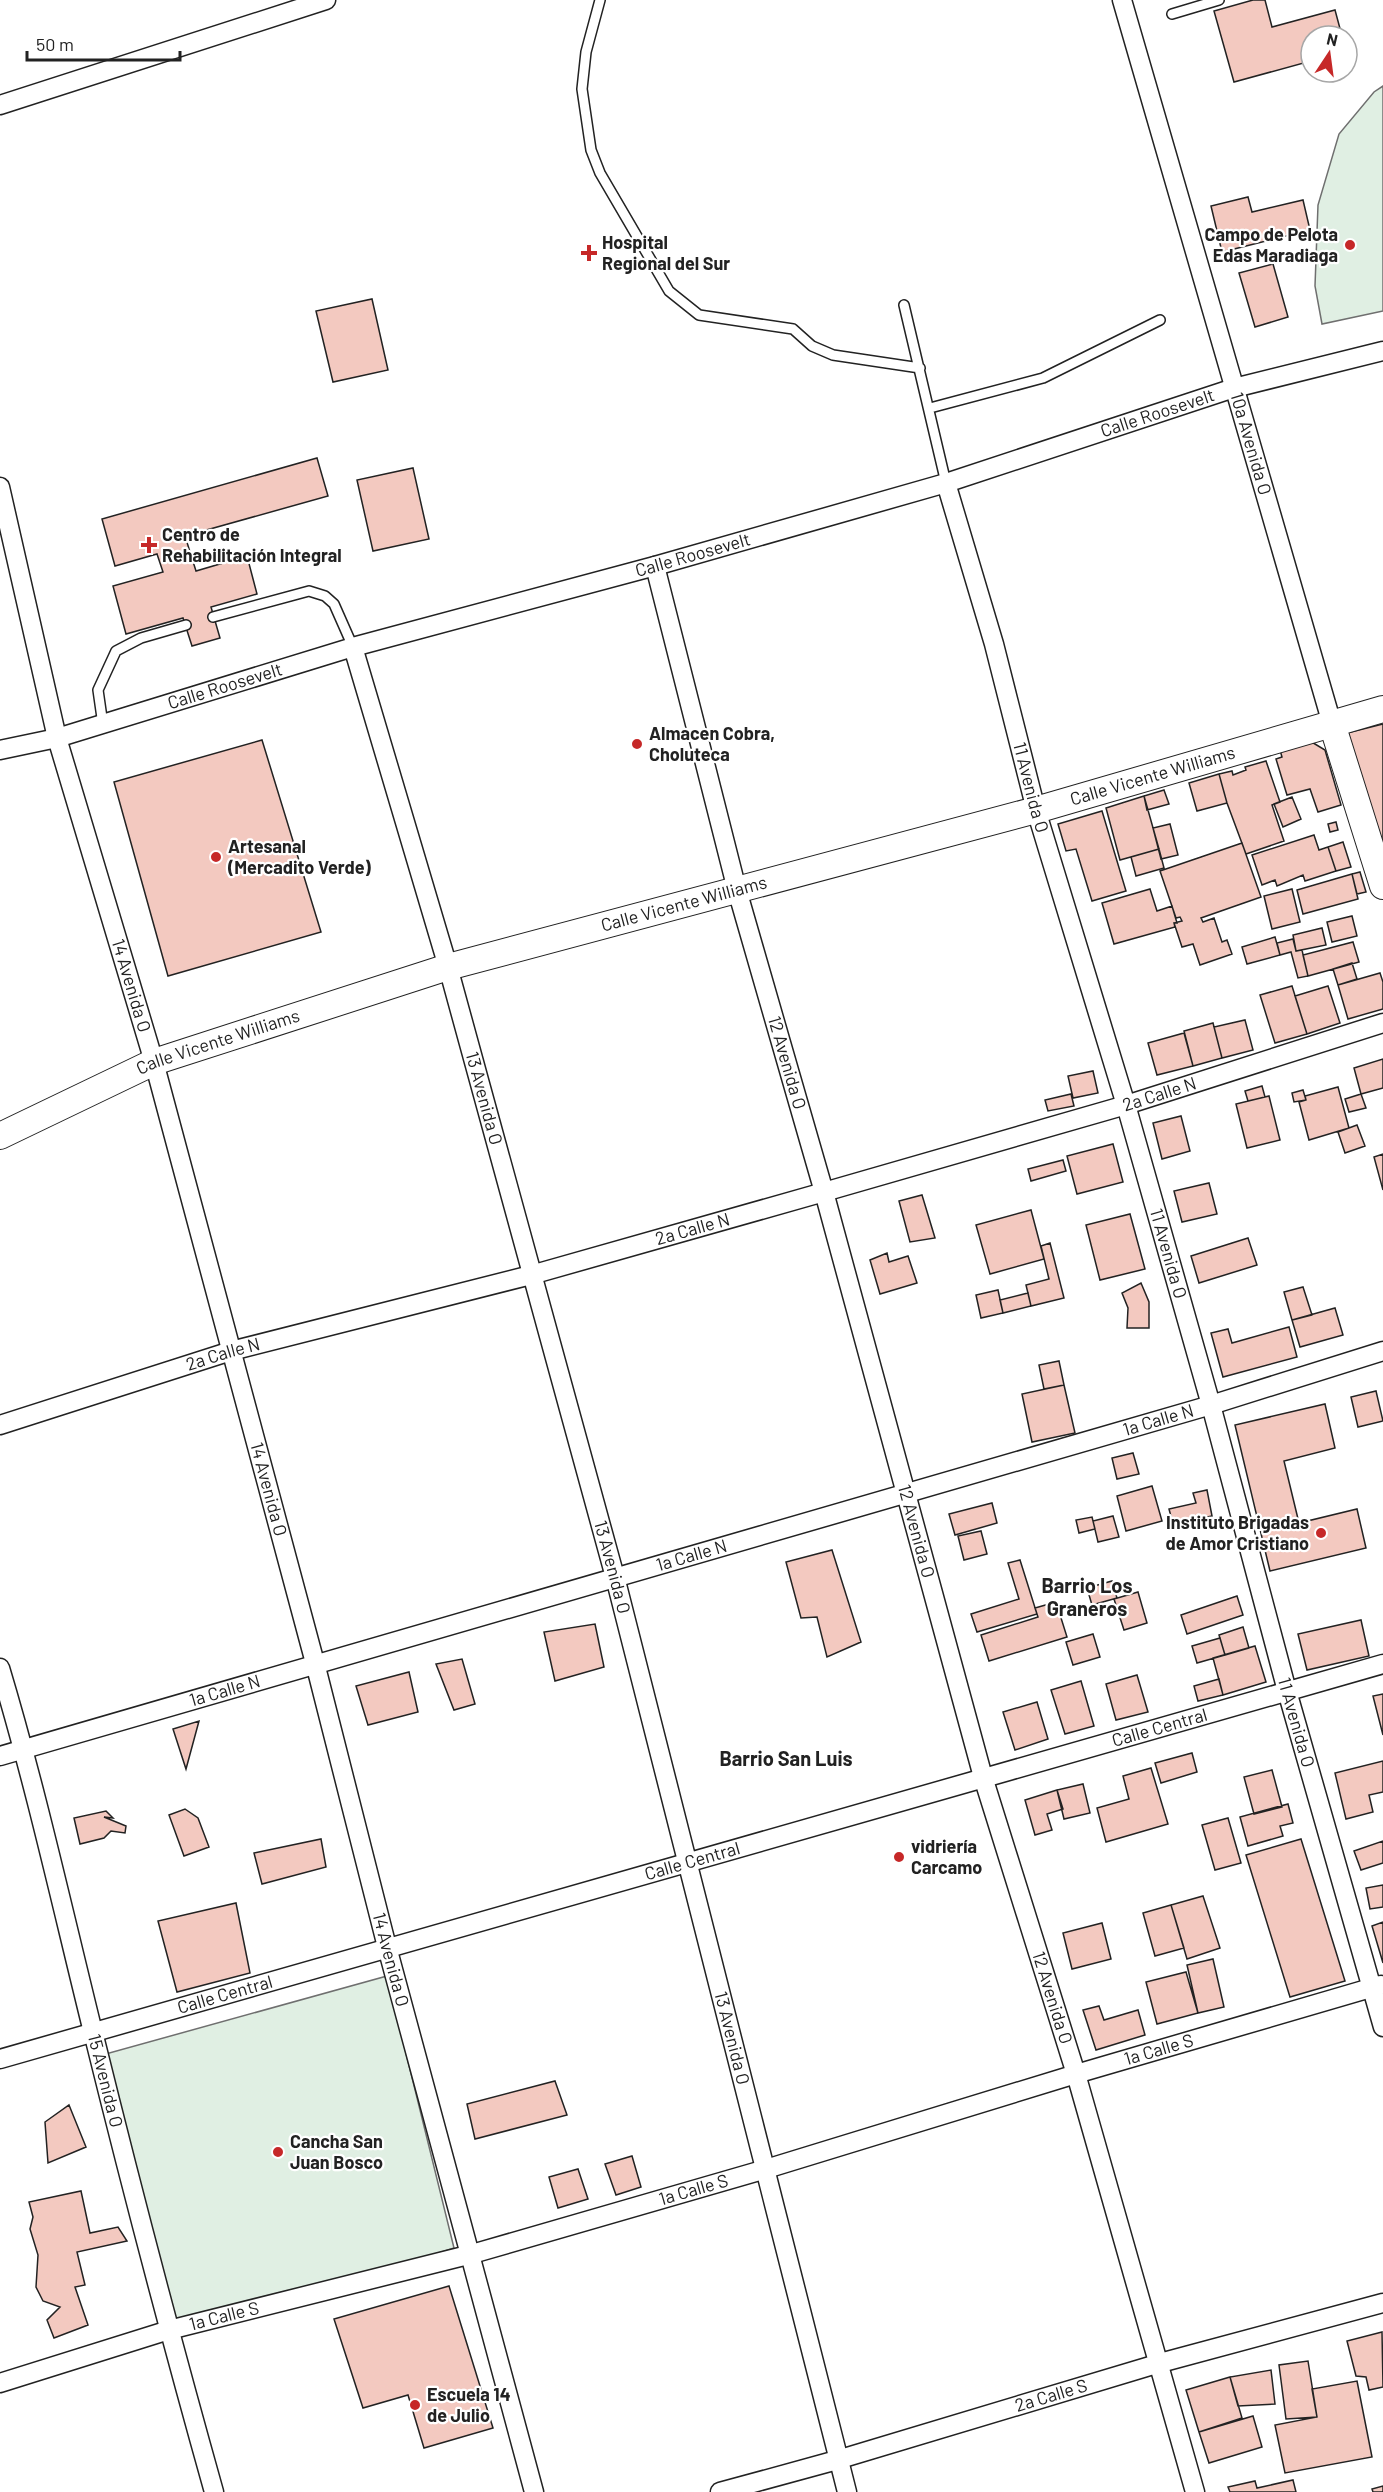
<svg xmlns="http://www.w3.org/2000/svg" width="1383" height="2492" viewBox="0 0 1383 2492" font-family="Barlow,sans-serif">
  <rect width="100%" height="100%" fill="#fff"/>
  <path fill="#e0efe3" stroke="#6f6f6f" stroke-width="1.5" d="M1383,86v225l-61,13 -7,-38 3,-81 21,-71 35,-42z
    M387,1976l67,272 -283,91 -69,-284z"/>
  <path fill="#f3c9c0" stroke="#222" stroke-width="1.5" d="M1253,0h12l7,27 63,-17 7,26h-31v25l-77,21 -20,-71z
    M1248,197l4,15 51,-12 7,30 -88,22 -11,-46z
    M1273,264l15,53 -33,10 -16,-54z
    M372,299l16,71 -55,12 -17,-71z
    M317,458l11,38 -143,40 11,35 51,-15 10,38 -46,13 9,31 -28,8 -9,-28 -57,16 -13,-48 50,-14 -6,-18 -42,12 -13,-47z
    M413,468l16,71 -56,12 -16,-71z
    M1383,724v154l-40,-144z
    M262,740l59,192 -153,44 -54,-194z
    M1310,741l15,9 16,55 -23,7 -8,-23 -23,6 -11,-36 6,-2 -2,-7z
    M1266,761l14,41 -8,3 12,36 -38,13 -19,-51 -8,-29 13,-3 1,4 13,-5 -1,-3z
    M1219,774l8,29 -30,8 -8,-28z
    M1164,790l5,14 -22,6 -3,-14z
    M1144,796l15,53 -39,11 -14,-52z
    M1292,797l9,22 -18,8 -9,-23z
    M1102,811l24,80 -34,10 -16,-52 -10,2 -8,-27z
    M1336,822l2,8 -8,2 -2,-8z
    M1170,824l8,31 -17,4 -8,-31z
    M1314,835l5,15 9,-3 8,24 -31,10 -2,-6 -26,11 -2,-6 -13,5 -10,-30z
    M1343,842l8,25 -15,4 -8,-24z
    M1242,843l19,54 -60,21 2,4 11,-4 8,24 5,-2 5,14 -32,11 -7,-21 -11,3 -8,-24 8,-2 -2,-4 -4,1 -16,-47z
    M1159,849l5,19 -28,8 -5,-19z
    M1360,872l6,20 -9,2 -5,-20z
    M1352,874l6,25 -55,15 -6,-24z
    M1150,889l7,22 15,-5 5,17h-3l1,4 -61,17 -12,-41z
    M1292,889l8,33 -28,7 -8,-33z
    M1352,916l5,20 -25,6 -5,-20z
    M1322,928l4,17 -30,6 -3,-16z
    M1275,937l5,18 -33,9 -5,-17z
    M1293,939l3,12 6,-1 6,26 -10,2 -7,-26 -11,3 -3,-12z
    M1353,942l6,20 -51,14 -5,-21z
    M1352,963l5,16 -19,6 -5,-16z
    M1380,973l3,9v27l-35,10 -10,-34z
    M1292,986l15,48 -32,9 -15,-48z
    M1328,986l12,37 -33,11 -12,-38z
    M1245,1020l8,30 -31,8 -8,-31z
    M1213,1023l9,35 -29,8 -9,-35z
    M1184,1033l9,33 -36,9 -9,-32z
    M1383,1059v29l-22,6 -7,-26z
    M1093,1071l5,22 -25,5 -5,-22z
    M1262,1086l3,11 -17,4 -3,-10z
    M1338,1087l11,41 -40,12 -10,-38 7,-2 -1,-4z
    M1303,1090l3,10 -12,2 -2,-9z
    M1071,1094l3,12 -26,5 -3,-11z
    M1361,1094l5,14 -17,4 -4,-13z
    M1269,1096l11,44 -33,8 -11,-44z
    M1181,1116l9,35 -28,8 -9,-36z
    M1357,1125l8,21 -20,7 -7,-21z
    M1113,1144l10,38 -46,12 -10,-38z
    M1383,1154v36l-9,-33z
    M1063,1160l3,11 -35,10 -3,-12z
    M1209,1183l8,31 -35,8 -8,-31z
    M922,1195l13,43 -25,4 -11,-41z
    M1031,1210l13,49 -54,15 -14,-49z
    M1130,1214l15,55 -45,11 -14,-55z
    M1248,1238l9,27 -58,18 -8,-27z
    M1050,1243l14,55 -33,8 -5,-21 23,-6 -8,-33z
    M887,1253l2,9 19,-6 9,27 -37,11 -10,-34z
    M1141,1283l8,19v26h-22l1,-20 -6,-15z
    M1303,1287l9,28 -20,5 -8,-28z
    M998,1290l5,23 -22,5 -5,-23z
    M1028,1293l3,13 -28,7 -3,-13z
    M1335,1308l8,27 -43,12 -8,-27z
    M1289,1327l8,30 -74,20 -12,-44 17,-4 4,14z
    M1059,1361l5,24 -20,4 -5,-24z
    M1064,1385l11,48 -43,9 -10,-48z
    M1376,1391l7,30 -25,6 -7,-30z
    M1325,1404l10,44 -51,13 15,62 58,-14 9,39 -96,23 -35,-146z
    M1133,1453l6,21 -22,5 -5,-21z
    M1152,1486l10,35 -36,10 -9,-35z
    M1207,1490l5,26 -39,8 -4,-15 27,-6 -3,-10z
    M992,1503l5,20 -42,12 -6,-21z
    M1113,1516l6,21 -21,5 -5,-21z
    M1092,1517l3,12 -16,4 -3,-13z
    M981,1531l6,23 -23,6 -6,-24z
    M832,1550l29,92 -34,15 -10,-40 -16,1 -15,-56z
    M1020,1560l17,54 -60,18 -6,-18 48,-15 -11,-36z
    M1112,1581l5,17 -25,7 -5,-17z
    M1138,1592l9,31 -23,7 -10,-31z
    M1237,1596l6,19 -56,19 -6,-19z
    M1056,1602l11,35 -78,24 -8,-26 57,-18 -3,-9z
    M1361,1620l8,36 -62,14 -9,-36z
    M595,1624l9,43 -49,14 -11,-49z
    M1243,1627l6,21 -24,7 -6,-20z
    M1093,1634l7,23 -27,8 -7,-23z
    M1220,1638l5,17 -28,8 -5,-17z
    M1255,1646l11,36 -43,13 -10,-37z
    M462,1659l13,45 -21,6 -18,-46z
    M409,1672l9,40 -50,13 -12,-39z
    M1137,1675l11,37 -32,8 -10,-36z
    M1219,1679l4,16 -25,6 -4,-15z
    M1081,1681l13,45 -29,8 -14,-44z
    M1383,1694v41l-10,-39z
    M1037,1702l11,37 -33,11 -12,-38z
    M199,1721l-13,48 -13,-40z
    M1192,1753l5,19 -36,11 -6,-20z
    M1383,1761v31l-14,3 4,17 -27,7 -11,-46z
    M1151,1768l17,56 -62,18 -9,-34 32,-9 -6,-23z
    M1272,1770l10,37 -28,7 -10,-37z
    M1083,1784l7,29 -26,6 -7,-29z
    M1057,1790l6,19 -16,5 5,16 -17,5 -10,-35z
    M1288,1804l5,19 -13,3 3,10 -35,10 -8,-29z
    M185,1809l13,9 11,29 -25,9 -15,-41z
    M106,1811l7,7 -9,-1 22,9 -1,7 -14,-2 -7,7 -24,6 -6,-26z
    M1228,1818l13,45 -26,7 -13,-45z
    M321,1839l5,28 -64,17 -8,-31z
    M1301,1839l44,142 -55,16 -44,-142z
    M1383,1841v22l-22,7 -7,-19z
    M1383,1885v22l-13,2 -4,-21z
    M1203,1896l17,52 -33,11 -16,-54z
    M236,1903l14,70 -73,19 -19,-71z
    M1171,1905l13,43 -29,8 -12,-43z
    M1383,1922v41l-11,-37z
    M1102,1923l9,36 -39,10 -9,-36z
    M1213,1959l11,48 -26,6 -11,-48z
    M1186,1972l12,41 -41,11 -11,-42z
    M1099,2006l5,14 34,-10 7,25 -49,15 -13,-40z
    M555,2081l12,34 -92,24 -8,-35z
    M69,2105l17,42 -38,16 -3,-41z
    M632,2156l9,31 -25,8 -11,-31z
    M578,2169l10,30 -30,9 -9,-31z
    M81,2191l9,42 28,-6 9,14 -50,11 8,33 -10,2 13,38 -34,13 -7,-18 13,-13 -17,-6 -7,-14 2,-32 -8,-26 3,-12 -4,-15z
    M449,2286l44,142 -69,20 -16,-53 -45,13 -29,-89z
    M1382,2332l1,55 -14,3 -3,-13 -10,-1 -9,-35z
    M1308,2361l9,56 -31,2 -7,-54z
    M1271,2370l4,34 -37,2 -8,-29z
    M1230,2377l12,41 -43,14 -13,-42z
    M1357,2381l15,76 -87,16 -10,-48 42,-8 -5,-28z
    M1253,2416l9,31 -53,16 -10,-31z
    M1293,2480l3,12h-66l-2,-5 27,-6 2,7z
    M1383,2486v6h-10l-1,-3z"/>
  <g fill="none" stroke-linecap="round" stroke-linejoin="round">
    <g stroke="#222" stroke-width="12">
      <path id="lane" d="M600,0l-14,52 -4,37 9,61 9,23 69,118 30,24 94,14 19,17 21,9 87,13
        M1172,14l47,-14
        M904,305l42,178
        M930,408l113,-30 117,-58
        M213,617l96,-26 16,5 9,8 19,43
        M103,725l-5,-35 18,-39 25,-13 45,-13"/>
    </g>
    <g stroke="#222" stroke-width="21">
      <g id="street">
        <path id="s1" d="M1122,0l210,724"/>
        <path d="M0,105l326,-105"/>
        <path id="s2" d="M946,483l48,161 42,166 90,295 85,300 76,286 96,336"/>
        <path id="s3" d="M0,487l57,251 97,324 161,601 72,284 147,545"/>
        <path id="s4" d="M655,566l82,324 87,302 159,585 93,297 119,418"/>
        <path id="s5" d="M353,647l95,320 167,610 232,915"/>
        <path id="s6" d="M0,750l57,-12 296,-91 302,-81 291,-83 288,-95 149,-37"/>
        <path id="s7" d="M0,1425l231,-74 300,-76 293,-83 302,-87 257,-82"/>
        <path id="s8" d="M0,1668c36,120 63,243 93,364 38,154 78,307 121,460"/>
        <path id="s9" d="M0,1756l1211,-351 172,-54"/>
        <path id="s10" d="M0,2059l1383,-395"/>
        <path id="s11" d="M0,2383l169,-53 303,-76 294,-85 310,-95 305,-89"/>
        <path id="s12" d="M720,2492l117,-32 323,-97 223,-60"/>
      </g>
    </g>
    <g stroke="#222" stroke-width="28">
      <g id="secondary">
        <path d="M1332,724l51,162"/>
        <path id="s13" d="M0,1136l154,-74 294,-95 588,-157 347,-101"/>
      </g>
    </g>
    <use href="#lane" stroke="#fff" stroke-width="9"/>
    <use href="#street" stroke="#fff" stroke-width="18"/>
    <use href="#secondary" stroke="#fff" stroke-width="26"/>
  </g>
  <g fill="#c62828" stroke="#fff" stroke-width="2">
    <circle cx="1350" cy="245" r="6"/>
    <path d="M586 244h6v6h6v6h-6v6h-6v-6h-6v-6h6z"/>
    <path d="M146 536h6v6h6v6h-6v6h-6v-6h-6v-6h6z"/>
    <circle cx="637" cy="744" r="6"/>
    <circle cx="216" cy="857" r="6"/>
    <circle cx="1321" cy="1533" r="6"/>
    <circle cx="899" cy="1857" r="6"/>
    <circle cx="278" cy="2152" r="6"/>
    <circle cx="415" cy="2405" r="6"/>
  </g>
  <g text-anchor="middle" stroke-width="4.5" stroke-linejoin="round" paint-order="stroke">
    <g font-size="18" font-weight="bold" fill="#222" stroke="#fff" text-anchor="start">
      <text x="1338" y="241" text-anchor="end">Campo de Pelota<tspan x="1338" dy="21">Edas Maradiaga</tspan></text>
      <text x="602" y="249">Hospital<tspan x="602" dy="21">Regional del Sur</tspan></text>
      <text x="162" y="541">Centro de<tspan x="162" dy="21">Rehabilitación Integral</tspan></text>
      <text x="649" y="740">Almacen Cobra,<tspan x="649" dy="21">Choluteca</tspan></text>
      <text x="228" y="853">Artesanal<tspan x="228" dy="21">(Mercadito Verde)</tspan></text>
      <text x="1309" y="1529" text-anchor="end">Instituto Brigadas<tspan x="1309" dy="21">de Amor Cristiano</tspan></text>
      <text x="911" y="1853">vidriería<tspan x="911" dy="21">Carcamo</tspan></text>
      <text x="290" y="2148">Cancha San<tspan x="290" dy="21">Juan Bosco</tspan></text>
      <text x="427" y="2401">Escuela 14<tspan x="427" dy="21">de Julio</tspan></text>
    </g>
    <g font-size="18" fill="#222" stroke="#fff">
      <text dy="6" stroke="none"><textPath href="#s6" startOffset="1206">Calle Roosevelt</textPath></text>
      <text dy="6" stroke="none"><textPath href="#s1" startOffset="462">10a Avenida O</textPath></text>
      <text dy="6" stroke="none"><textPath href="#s6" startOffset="720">Calle Roosevelt</textPath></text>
      <text dy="6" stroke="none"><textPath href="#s6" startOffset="234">Calle Roosevelt</textPath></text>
      <text dy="6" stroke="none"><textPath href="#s13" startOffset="1210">Calle Vicente Williams</textPath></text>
      <text dy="6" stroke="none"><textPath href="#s2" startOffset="316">11 Avenida O</textPath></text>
      <text dy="6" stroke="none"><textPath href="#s13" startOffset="724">Calle Vicente Williams</textPath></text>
      <text dy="6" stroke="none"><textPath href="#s3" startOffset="516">14 Avenida O</textPath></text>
      <text dy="6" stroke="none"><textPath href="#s13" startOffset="238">Calle Vicente Williams</textPath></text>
      <text dy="6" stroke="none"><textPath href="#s4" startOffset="514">12 Avenida O</textPath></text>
      <text dy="6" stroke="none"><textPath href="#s7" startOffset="1206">2a Calle N</textPath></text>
      <text dy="6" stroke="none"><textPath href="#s5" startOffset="470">13 Avenida O</textPath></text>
      <text dy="6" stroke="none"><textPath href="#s7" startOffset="720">2a Calle N</textPath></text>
      <text dy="6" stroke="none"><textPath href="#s2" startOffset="802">11 Avenida O</textPath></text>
      <text dy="6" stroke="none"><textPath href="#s7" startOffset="234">2a Calle N</textPath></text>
      <text dy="6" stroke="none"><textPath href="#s9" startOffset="1206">1a Calle N</textPath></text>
      <text dy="6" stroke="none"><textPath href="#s3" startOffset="1038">14 Avenida O</textPath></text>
      <text dy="6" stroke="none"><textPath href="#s4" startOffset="1000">12 Avenida O</textPath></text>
      <text dy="6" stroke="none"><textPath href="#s9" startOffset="720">1a Calle N</textPath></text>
      <text dy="6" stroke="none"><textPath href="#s5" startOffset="956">13 Avenida O</textPath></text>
      <text dy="6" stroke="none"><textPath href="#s9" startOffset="234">1a Calle N</textPath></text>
      <text dy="6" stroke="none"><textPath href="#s2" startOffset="1288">11 Avenida O</textPath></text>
      <text dy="6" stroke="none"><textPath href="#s10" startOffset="1206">Calle Central</textPath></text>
      <text dy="6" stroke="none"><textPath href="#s10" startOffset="720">Calle Central</textPath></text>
      <text dy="6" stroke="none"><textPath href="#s3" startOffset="1524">14 Avenida O</textPath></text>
      <text dy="6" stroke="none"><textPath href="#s10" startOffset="234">Calle Central</textPath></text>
      <text dy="6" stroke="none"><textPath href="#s4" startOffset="1486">12 Avenida O</textPath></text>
      <text dy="6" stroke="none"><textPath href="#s5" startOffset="1442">13 Avenida O</textPath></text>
      <text dy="6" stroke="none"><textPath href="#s11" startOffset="1206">1a Calle S</textPath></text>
      <text dy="6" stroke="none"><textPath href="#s8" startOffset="426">15 Avenida O</textPath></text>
      <text dy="6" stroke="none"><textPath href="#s11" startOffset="720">1a Calle S</textPath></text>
      <text dy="6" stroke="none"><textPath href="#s11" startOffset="234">1a Calle S</textPath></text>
      <text dy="6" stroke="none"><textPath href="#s12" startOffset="345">2a Calle S</textPath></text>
    </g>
    <g font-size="20" font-weight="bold" fill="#222" stroke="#fff">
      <text x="1087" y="1593">Barrio Los<tspan x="1087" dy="23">Graneros</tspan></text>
      <text x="786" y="1766">Barrio San Luis</text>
    </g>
  </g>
  <g transform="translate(1329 54) rotate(13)"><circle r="28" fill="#ffffff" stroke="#a7a7a7" stroke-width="1.5"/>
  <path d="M0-4.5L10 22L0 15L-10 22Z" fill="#c62828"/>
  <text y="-9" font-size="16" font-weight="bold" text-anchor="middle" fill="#222222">N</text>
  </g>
  <path d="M27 51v9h153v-9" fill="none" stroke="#222222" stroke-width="3"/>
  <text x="36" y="51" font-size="18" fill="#222222" stroke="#ffffff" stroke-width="4.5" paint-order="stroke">50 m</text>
</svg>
